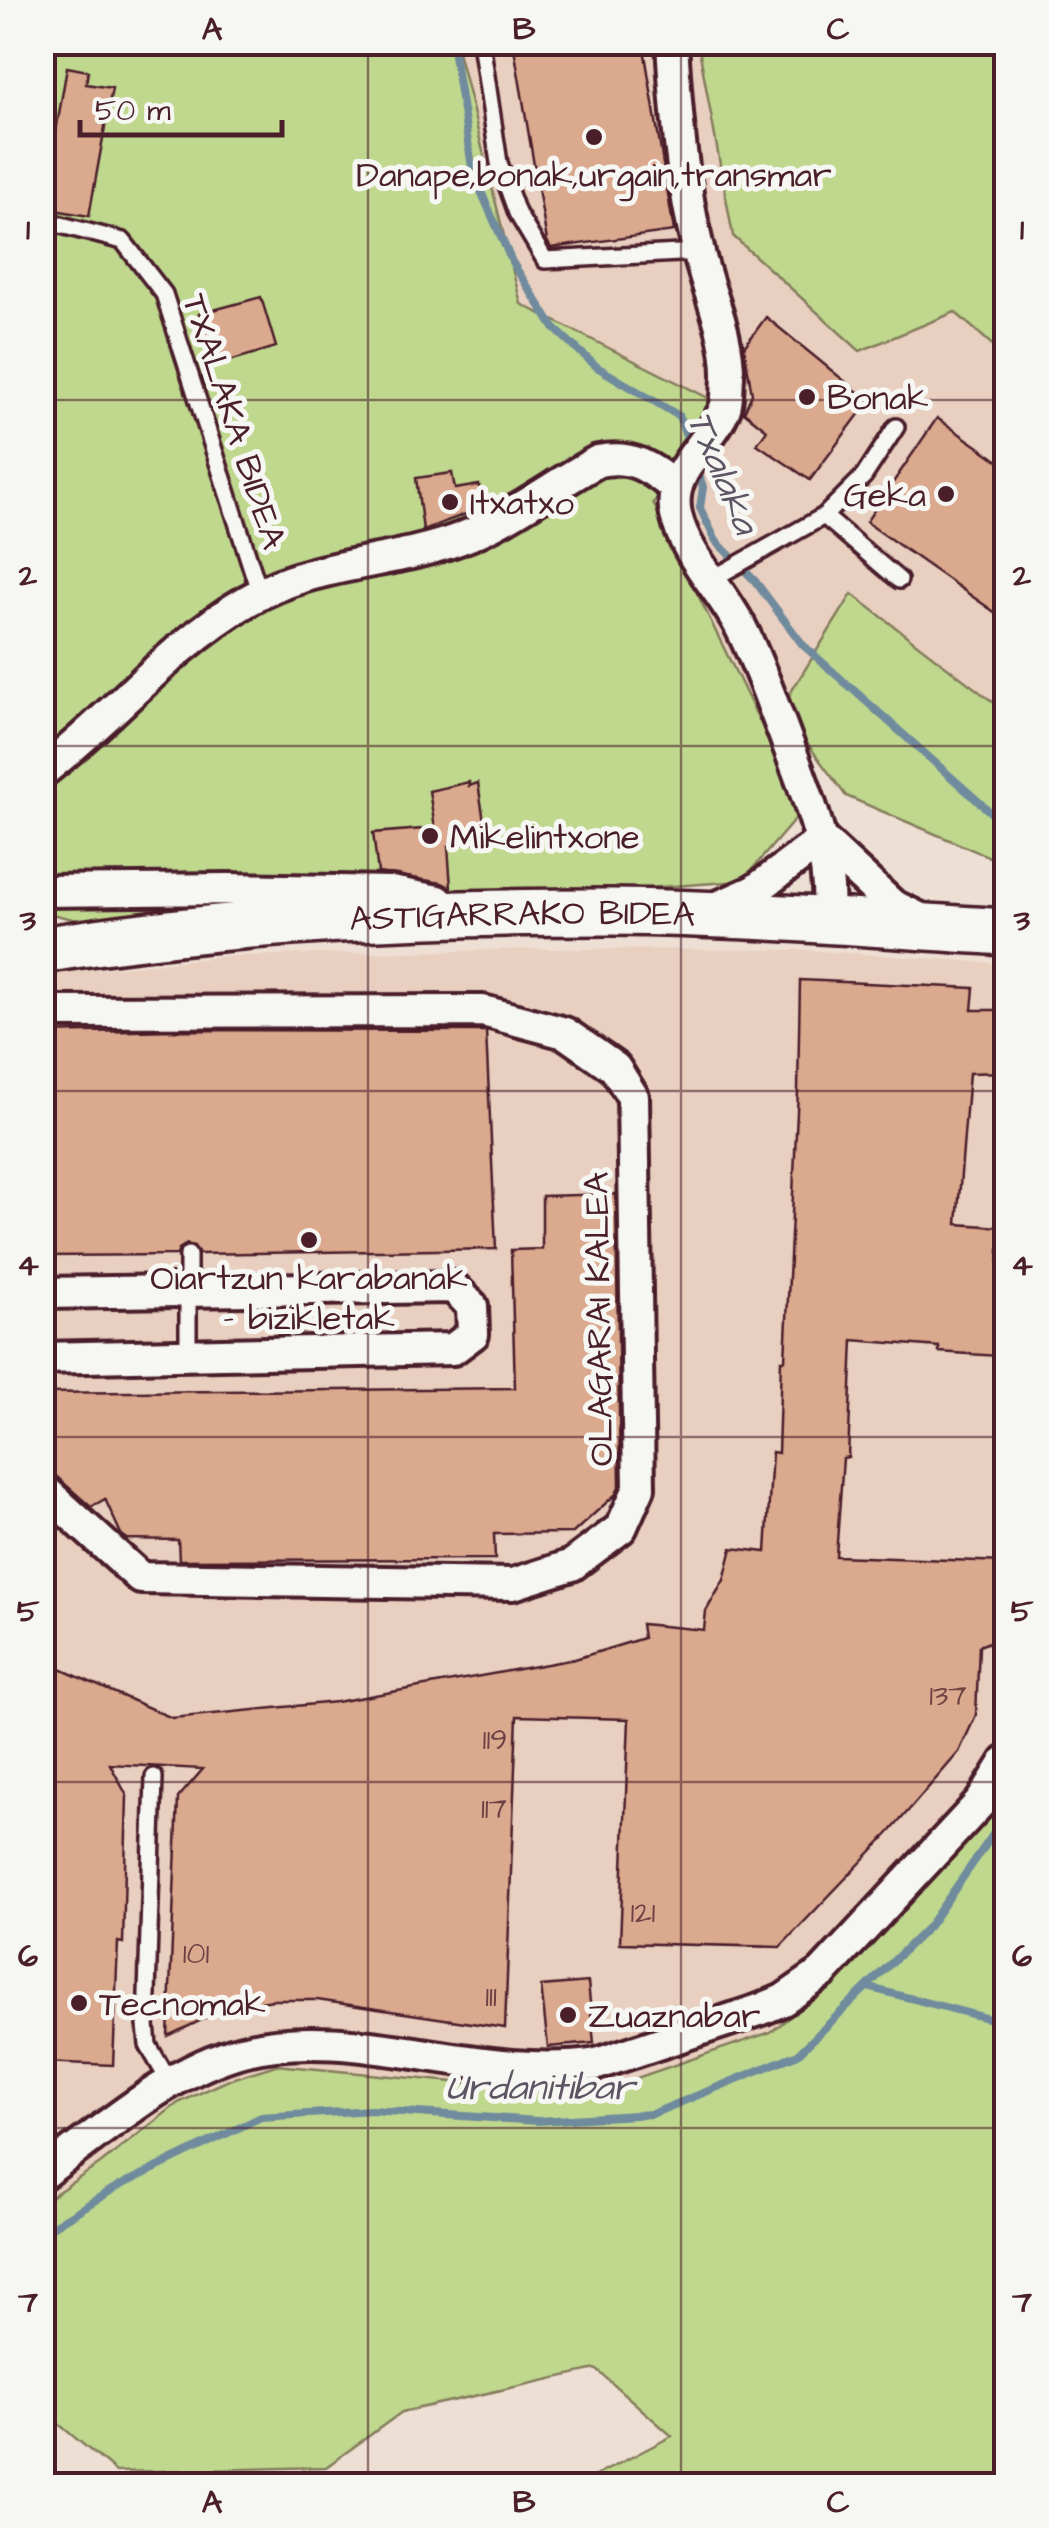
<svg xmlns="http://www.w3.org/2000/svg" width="1049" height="2528" viewBox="0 0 1049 2528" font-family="'Architects Daughter',sans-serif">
  <rect width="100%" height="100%" fill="#eedfd4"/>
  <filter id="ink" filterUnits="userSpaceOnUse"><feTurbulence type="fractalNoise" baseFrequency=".01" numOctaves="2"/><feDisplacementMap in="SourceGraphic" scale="20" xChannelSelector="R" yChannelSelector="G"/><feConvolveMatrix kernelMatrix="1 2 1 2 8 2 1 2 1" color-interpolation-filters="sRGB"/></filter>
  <g filter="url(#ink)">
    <path fill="#e8cfbf" d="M456,43h242l35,193 222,76 51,45v355l-154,-117 -87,138 -113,-231 76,-94 -207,-104z
      M547,949l259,1 200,14v827l-153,175 -82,66 -175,60 -122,-8 -198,-19 -45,14 -53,24 -78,61 -57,38v-1227l187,-19z"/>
    <path fill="#bfd88e" stroke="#847c5c" stroke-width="2.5" d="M43,43h413l65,261 207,104 -75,95 150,307 -61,71 -636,46 -63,-15z
      M698,43h308v314l-51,-45 -95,39 -127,-115z
      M852,594l154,118v152l-160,-68 -65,-88z
      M1006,1791v694h-428l94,-49 -76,-67 -194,43 -76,55 -210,5 -73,-61v-209l57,-38 78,-61 53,-24 45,-14 198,19 122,8 175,-60 82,-66z"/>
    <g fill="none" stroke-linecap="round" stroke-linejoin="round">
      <path stroke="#708b9d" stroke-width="8" d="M452,42l21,131 39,89 42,66 43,39 82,49 11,32
        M696,466l7,21 -3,21 16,33 39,40 48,64 203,181
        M867,1987l139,36
        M42,2233l73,-45 146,-71 111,-7 166,11 114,-7 146,-60 131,-128 77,-110"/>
    </g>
    <path fill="#dba98e" stroke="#4a1f2b" stroke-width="2.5" d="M513,42h130l31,189 -123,17 -4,-7z
      M67,67l21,4 -2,13 26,4 -23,128 -46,-8z
      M261,297l15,50 -63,19 -14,-52z
      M766,317l103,84 -59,79 -53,-36 10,-14 -23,-18 8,-18 -8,-47z
      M937,418l69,48v154l-140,-98z
      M452,473l3,16 24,-4 3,23 -59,22 -7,-52z
      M469,782v4l9,-3 9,57 -39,6 3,42 -9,-5 -64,-10 -5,-40 62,-5 -6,-37z
      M800,980l174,8 -2,22h34v62l-37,1 -12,151 43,3 -4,97h3l-1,32 -59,-4v-5l-86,-7 -5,117 -5,1 -7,98 170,6v74l-27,10 -3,69 -17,37 -69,80 -110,115 -160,-4 9,-224 -112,-3 -12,312 -188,-28h-44l-44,7 -61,29 10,-238 25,-29 -93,-5 17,32 -4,147 -5,-1 -5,123 -71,-3v-401l130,57 164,-16 239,-43 68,-21 -2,-14 63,6 2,-19 18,-31 8,-32 34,4 6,-100 6,1 3,-93h4l13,-269z
      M177,1030l309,1 10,218 -297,5 -5,-8 -7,-2 -8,5 -2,6 -135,1v-223z
      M616,1194l4,290 -4,10 -43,39 -79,1 1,25 -316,1 -1,-20 -52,-1 -5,-5 -16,-35 -14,8 -49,-43v-71l473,-5 -4,-138 31,-1v-53z
      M588,1982l6,61 -46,4 -7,-61z"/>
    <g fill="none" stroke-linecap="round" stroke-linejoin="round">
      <g stroke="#4a1f2b" stroke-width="22">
        <path id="lane" d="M481,42l18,121 18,50 28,47 154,-8
          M42,220l81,21 41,53 96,300
          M824,516l75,64
          M712,579l112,-63 40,-40 32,-49
          M188,1255v99
          M154,1777l-8,248 2,20 22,38"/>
      </g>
      <g stroke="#4a1f2b" stroke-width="38">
        <path id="street" d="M672,42c4,70 10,143 27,211 10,43 30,80 29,125 -1,9 0,22 -3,30 -15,38 -59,62 -49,107 10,41 44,73 64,111 17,33 30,71 43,105 24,65 50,120 45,190
          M42,772c70,-54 128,-126 205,-171 64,-39 143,-36 212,-62 49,-18 93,-53 139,-78 34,-7 51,6 77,26
          M822,840l70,65 33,16
          M42,891l186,-2 163,3 47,9
          M711,910l43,-19 68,-51
          M42,1012l441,-1 82,22 50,35 18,29 6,391 -18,40 -49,37 -59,19 -372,-6 -99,-90
          M42,1293l411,-6 19,19 1,28 -20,15 -411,9
          M42,2174c62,-44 126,-103 200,-123 111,-29 237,31 355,13l165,-55 21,-9 39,-27 159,-171 25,-40"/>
      </g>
      <g stroke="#4a1f2b" stroke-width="52">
        <g id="secondary">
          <path id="s1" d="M42,950c187,-30 380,-38 569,-38 132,1 264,12 395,20"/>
        </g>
      </g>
      <use href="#lane" stroke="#f6f6f2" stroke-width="15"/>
      <use href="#street" stroke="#f6f6f2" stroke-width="30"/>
      <use href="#secondary" stroke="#f6f6f2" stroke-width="45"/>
    </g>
  </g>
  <path fill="none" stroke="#4a1f2b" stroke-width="2.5" stroke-opacity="0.55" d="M368,42v2444M681,42v2444M42,400h964M42,746h964M42,1091h964M42,1437h964M42,1782h964M42,2128h964"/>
  <g fill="#4a1f2b" stroke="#f6f6f2" stroke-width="4">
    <circle cx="594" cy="137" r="10"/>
    <circle cx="807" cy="397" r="10"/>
    <circle cx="946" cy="494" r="10"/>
    <circle cx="450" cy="502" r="10"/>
    <circle cx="430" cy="836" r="10"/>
    <circle cx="309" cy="1240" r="10"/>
    <circle cx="79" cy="2003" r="10"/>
    <circle cx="568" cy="2015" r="10"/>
  </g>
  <g text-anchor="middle" stroke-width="10" stroke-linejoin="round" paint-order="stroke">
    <g font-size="30" fill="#6e4244">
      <text x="948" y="1705">137</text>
      <text x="495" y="1749">119</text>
      <text x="494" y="1818">117</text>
      <text x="643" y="1922">121</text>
      <text x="196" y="1963">101</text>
      <text x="491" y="2006">111</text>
    </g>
    <g font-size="35" fill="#4a1f2b" stroke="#f6f6f2" text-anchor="start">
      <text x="594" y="186" text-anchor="middle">Danape,bonak,urgain,transmar</text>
      <text x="827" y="409">Bonak</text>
      <text x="926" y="506" text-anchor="end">Geka</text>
      <text x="470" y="514">Itxatxo</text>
      <text x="450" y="848">Mikelintxone</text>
      <text x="309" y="1289" text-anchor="middle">Oiartzun karabanak<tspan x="309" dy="40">- bizikletak</tspan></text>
      <text x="99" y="2015">Tecnomak</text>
      <text x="588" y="2027">Zuaznabar</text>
    </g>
    <g font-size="35" fill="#4a1f2b" stroke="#f6f6f2">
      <text transform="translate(235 421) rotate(72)" y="12">TXALAKA BIDEA</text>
      <text dy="12" stroke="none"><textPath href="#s1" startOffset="482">ASTIGARRAKO BIDEA</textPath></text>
      <text transform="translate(598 1319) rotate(-91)" y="12">OLAGARAI KALEA</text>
    </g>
    <g font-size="38" font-style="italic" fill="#5d5564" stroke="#f6f6f2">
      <text transform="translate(724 472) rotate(67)" y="13">Txalaka</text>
      <text x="540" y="2099">Urdanitibar</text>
    </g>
  </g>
  <rect width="1049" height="2528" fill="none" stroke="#f6f6f2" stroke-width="110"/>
  <path d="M80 120v15h202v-15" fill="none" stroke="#4a1f2b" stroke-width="5"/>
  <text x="95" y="120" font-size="30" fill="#4a1f2b" stroke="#f6f6f2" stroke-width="8" paint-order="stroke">50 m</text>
  <rect x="55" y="55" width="939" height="2418" fill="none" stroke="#4a1f2b" stroke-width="4"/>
  <g font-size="32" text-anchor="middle" font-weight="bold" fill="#4a1f2b">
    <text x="212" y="39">A</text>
    <text x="524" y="39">B</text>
    <text x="838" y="39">C</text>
    <text x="28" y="239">1</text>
    <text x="1022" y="239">1</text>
    <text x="28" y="585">2</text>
    <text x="1022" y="585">2</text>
    <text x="28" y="930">3</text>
    <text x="1022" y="930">3</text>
    <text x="28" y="1275">4</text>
    <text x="1022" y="1275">4</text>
    <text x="28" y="1621">5</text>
    <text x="1022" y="1621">5</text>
    <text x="28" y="1966">6</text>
    <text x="1022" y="1966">6</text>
    <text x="28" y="2312">7</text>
    <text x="1022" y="2312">7</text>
    <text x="212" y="2512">A</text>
    <text x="524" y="2512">B</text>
    <text x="838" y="2512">C</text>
  </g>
</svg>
